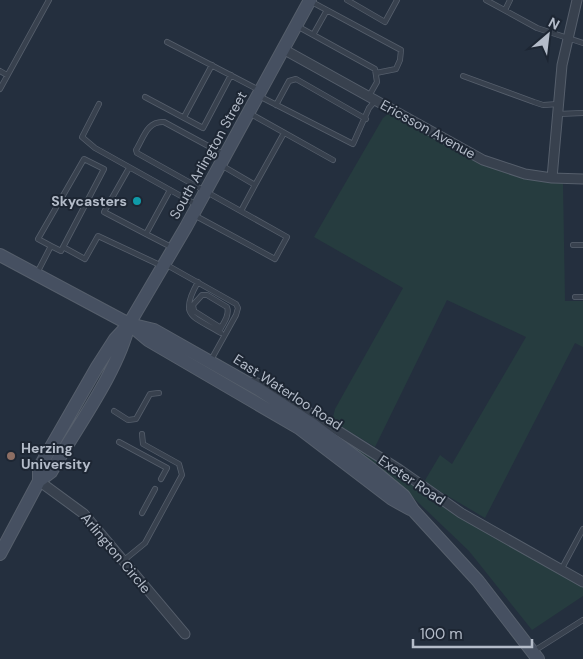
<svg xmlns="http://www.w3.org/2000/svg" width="583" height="659" viewBox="0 0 583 659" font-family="'DM Sans',sans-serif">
  <rect width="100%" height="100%" fill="#242f3e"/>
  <path fill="#263c3f" d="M389,113l103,55 48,13 23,2 2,118h18v46l-8,-4 -90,175 -61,-36 16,-27 12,9 74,-127 -79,-37 -72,147 -43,-26 3,-12 68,-121 -89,-51 69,-119z
    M323,425l260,160v11l-51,34 -63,-79 -69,-66z"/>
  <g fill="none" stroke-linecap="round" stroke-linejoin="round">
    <g stroke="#565f6c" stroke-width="6">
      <path id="lane" d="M347,0l38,22 12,-22
        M486,0l51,28 46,15
        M310,1l91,49 -1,10 -4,9 -20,4
        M505,10l5,-10
        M297,26l78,43 2,13 -8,14
        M313,35l14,-25
        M167,42l92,48
        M0,71l7,4
        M463,76l71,26 9,3 16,-1
        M0,89l49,-89
        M259,96l94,48 16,-36 7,-8
        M145,97l58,31 28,-53
        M99,104l-17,33 13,11 102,57
        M276,105l13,-24 7,-2 70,40
        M249,113l84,47
        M558,114l25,-1
        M184,117l28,-52
        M221,165l34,20 29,-52
        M129,168l-25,44 42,22
        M170,190l-24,44 27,14
        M241,211l14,-26
        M194,215l81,44 12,-22 -150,-84 -1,-3c8,-13 11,-29 28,-28l59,32
        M573,245h10
        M63,247l22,12 13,-23 64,30
        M165,264l71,40 2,4 -2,7 -25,45
        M37,273l14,-27 -13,-7 46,-80 20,10 -43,82 -10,-5
        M198,282c-20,35 -5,34 23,51
        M575,297h8
        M219,331c4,-7 11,-16 8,-24l-20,-12h-5l-9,10 1,6 27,17
        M114,411l14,9 8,-1 14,-25 9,-1
        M119,442l48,26 -6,11
        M142,513l13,-24
        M123,561l22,-18 37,-68 -3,-11 -36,-20 -1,-10
        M561,570l22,-41
        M534,651l49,-31"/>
    </g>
    <g stroke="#565f6c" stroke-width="11">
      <path id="street" d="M283,49l200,111 42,14 27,4 31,1
        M552,178l10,-113 15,-65
        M254,382l13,4 133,84 61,43 122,69
        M39,481l45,33 101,120"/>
    </g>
    <g stroke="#565f6c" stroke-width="14">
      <path id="secondary" d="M0,255l129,69 19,16 151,88 93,71 18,10
        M129,324l25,6 104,59 55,36 61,46 30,25 9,14 65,71 60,78
        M39,481l12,-9c25,-44 67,-100 78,-148
        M0,554l39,-73v-13l58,-101 18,-28 14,-15 57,-97 124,-227"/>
    </g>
    <use href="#lane" stroke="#38414e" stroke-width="4.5"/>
    <use href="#street" stroke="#38414e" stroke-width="9"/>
    <use href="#secondary" stroke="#465061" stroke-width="12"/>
  </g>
  <circle fill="#0f9aa8" stroke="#1d2633" stroke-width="2" cx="137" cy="201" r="5"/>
  <circle fill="#8d6e63" stroke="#1d2633" stroke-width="2" cx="11" cy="456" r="5"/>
  <g text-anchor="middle" stroke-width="4" stroke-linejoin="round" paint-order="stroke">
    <g font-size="14" fill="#b4bcc9" stroke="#1d2633">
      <text transform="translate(428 129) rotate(29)" y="5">Ericsson Avenue</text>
      <text transform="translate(208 155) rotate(-61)" y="5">South Arlington Street</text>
      <text transform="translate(288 392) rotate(33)" y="5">East Waterloo Road</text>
      <text transform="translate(412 480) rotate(34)" y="5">Exeter Road</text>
      <text transform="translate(116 553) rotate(50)" y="5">Arlington Circle</text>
    </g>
    <g font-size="14" font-weight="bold" fill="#b4bcc9" stroke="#1d2633" text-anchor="end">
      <text x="127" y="206">Skycasters</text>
      <text x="21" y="453" text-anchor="start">Herzing<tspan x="21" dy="16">University</tspan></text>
    </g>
  </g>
  <g transform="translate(548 35) rotate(28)" stroke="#1d2633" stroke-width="4" paint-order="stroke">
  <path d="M0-4L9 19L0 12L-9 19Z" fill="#b4bcc9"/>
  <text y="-8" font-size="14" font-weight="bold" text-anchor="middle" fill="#b4bcc9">N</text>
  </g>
  <path d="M413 639v8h119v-8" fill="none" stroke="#b4bcc9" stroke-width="2.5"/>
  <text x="420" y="639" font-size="15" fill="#b4bcc9" stroke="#1d2633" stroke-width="4" paint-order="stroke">100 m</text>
</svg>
